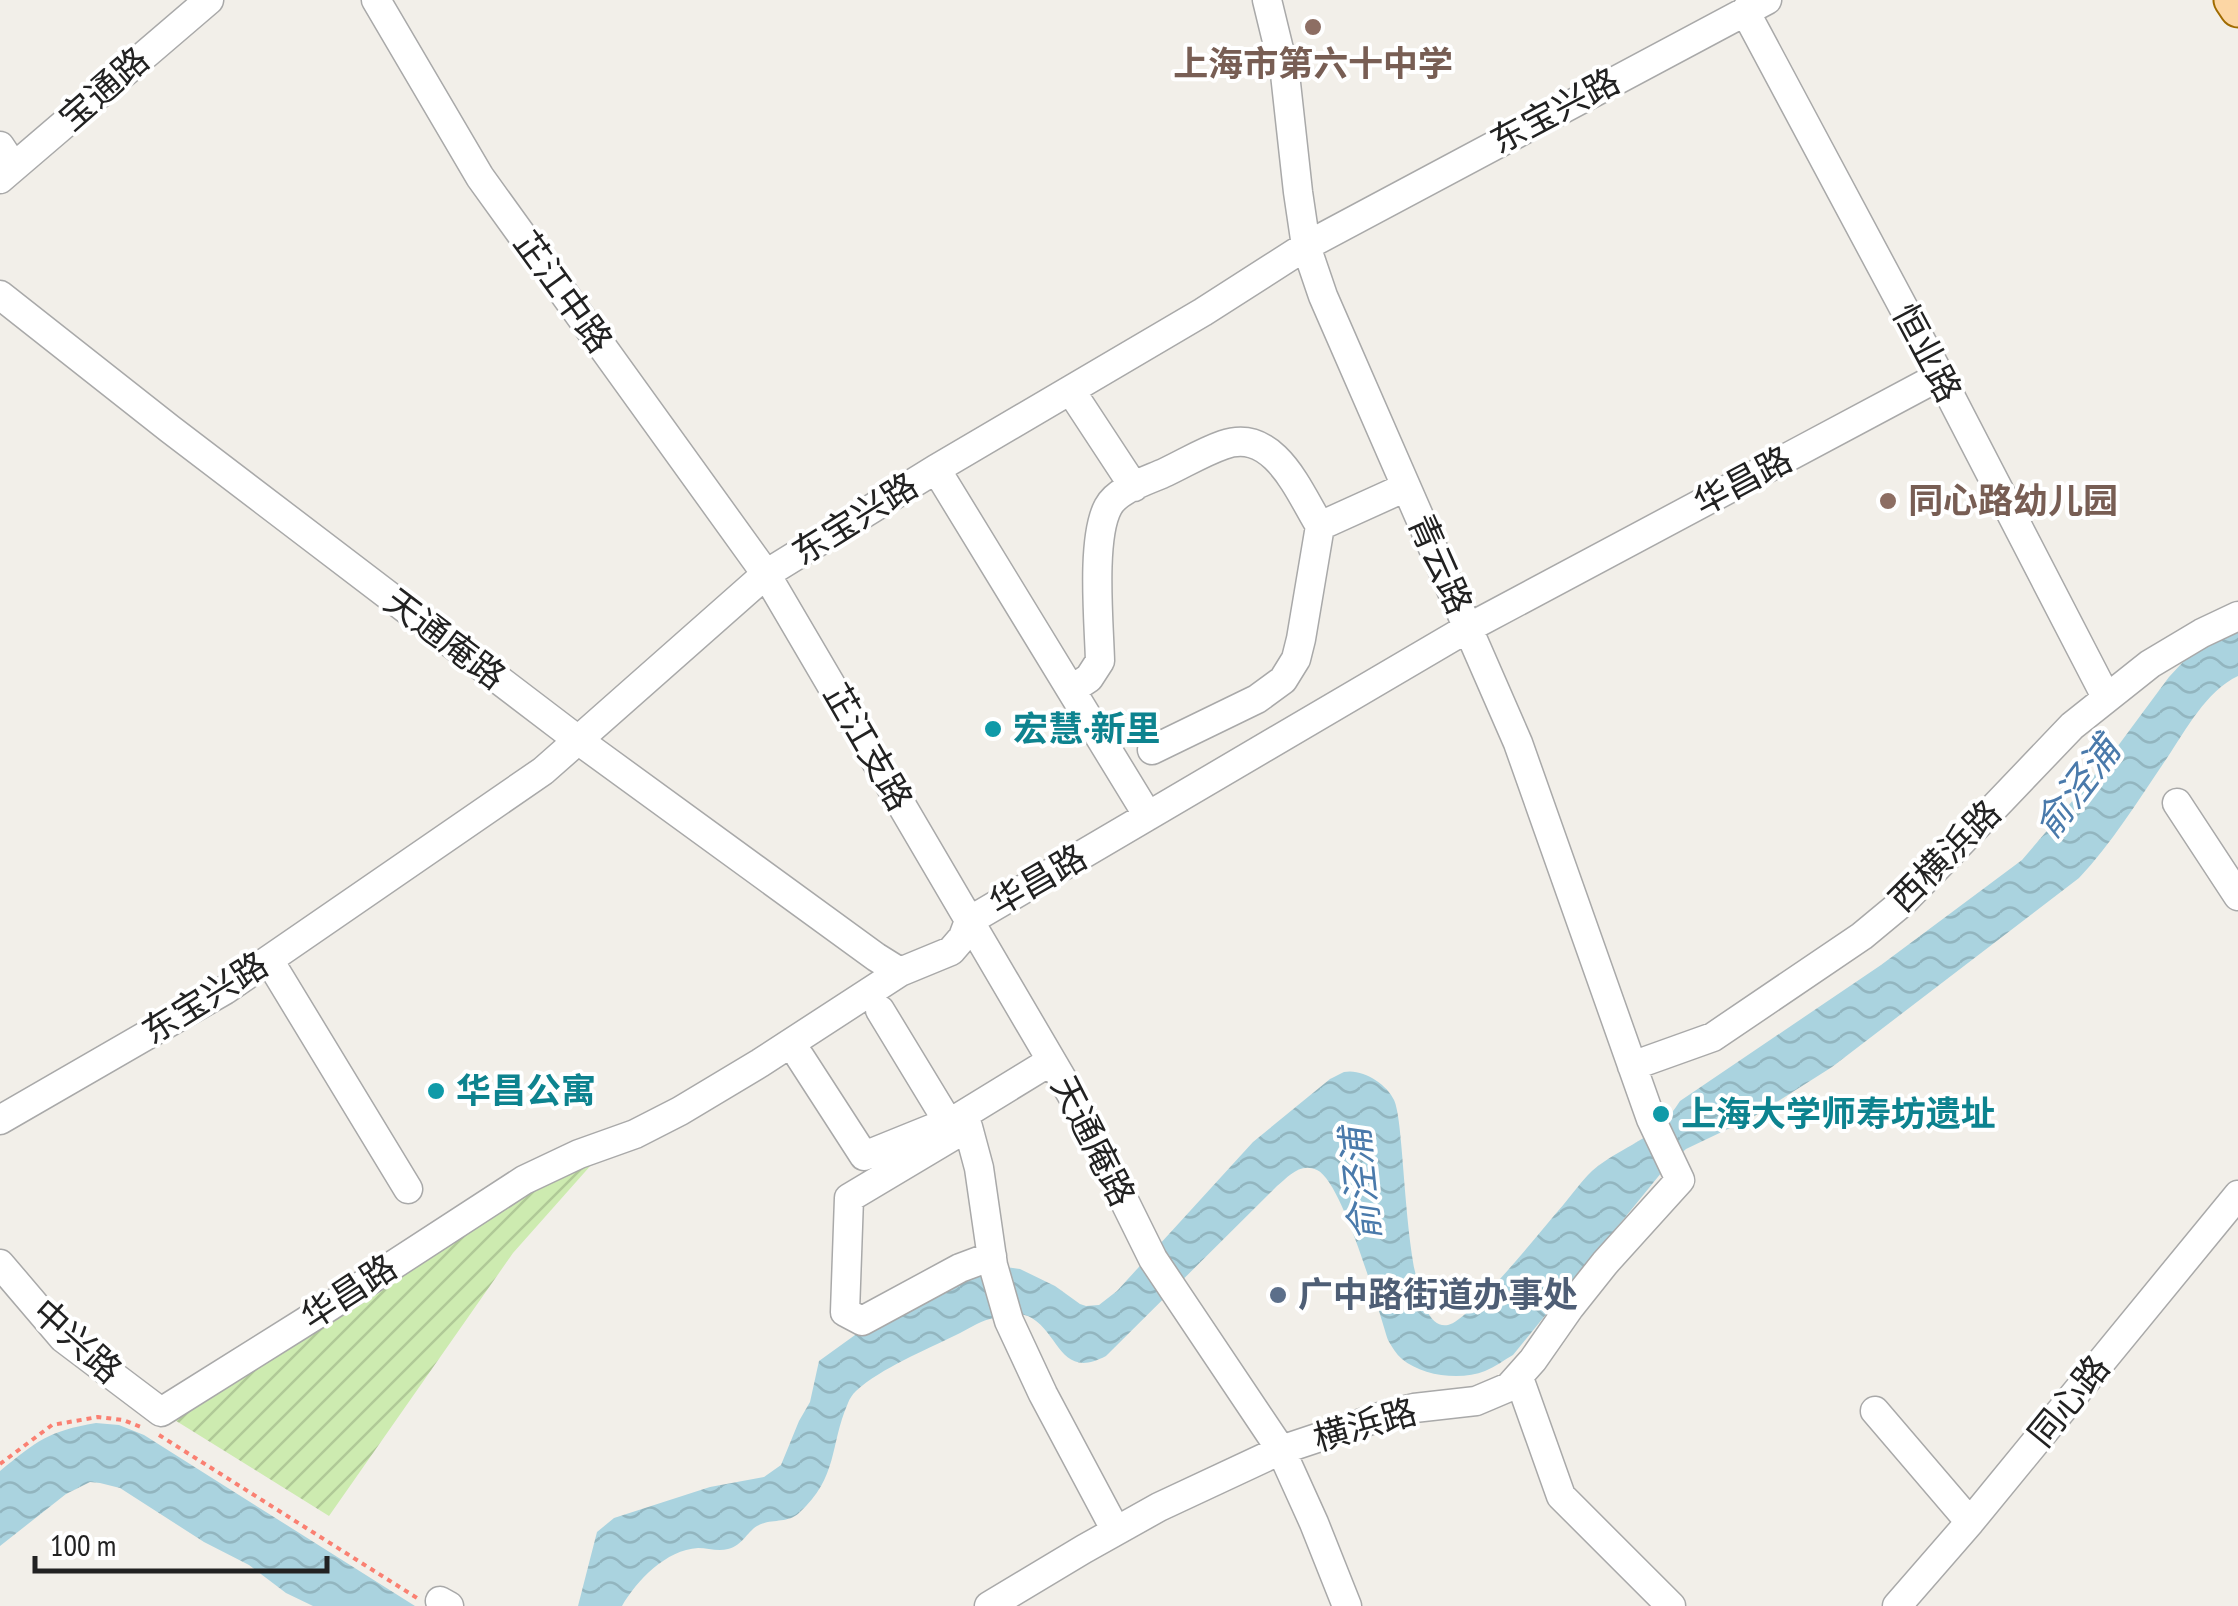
<svg xmlns="http://www.w3.org/2000/svg" width="2238" height="1606" viewBox="0 0 2238 1606" font-family="'PT Sans Narrow','Noto Sans SC',sans-serif">
  <defs>
    <pattern id="garden-furrows" width="10" height="10" patternUnits="userSpaceOnUse" patternTransform="scale(2.5)"><rect width="10" height="10" fill="#cdebb0"/><path d="M-1 1l2-2M0 10L10 0M9 11l2-2" fill="none" stroke="#b0c997"/></pattern>
    <pattern id="water-waves" width="16" height="10" patternUnits="userSpaceOnUse" patternTransform="scale(2.5)"><rect width="16" height="10" fill="#aad3df"/><path d="M0 5q4-4 8 0t8 0" fill="none" stroke="#92b5bf"/></pattern>
  </defs>
  <rect width="100%" height="100%" fill="#f2efe9"/>
  <path fill="url(#garden-furrows)" d="M592,1164l-79,89 -184,263 -156,-97 357,-228z"/>
  <path fill="url(#water-waves)" d="M2238,628v48c-32,15 -52,54 -71,82 -28,41 -54,84 -88,120l-247,189 -79,50 -67,32 -20,18 -153,188c-9,5 -18,12 -28,16 -24,10 -63,5 -83,-12 -6,-5 -10,-12 -14,-19 -10,-31 -45,-158 -71,-170 -17,-8 -29,7 -40,16l-171,170c-47,25 -46,-25 -78,-40 -11,-5 -27,0 -38,3 -12,3 -23,11 -34,16 -30,15 -75,33 -100,56 -4,4 -6,7 -8,12 -19,44 -9,73 -49,110 -12,11 -28,5 -42,13 -11,7 -14,19 -29,23 -10,3 -20,-1 -30,-1 -32,2 -61,32 -76,58h-44l19,-74 17,-14 96,-31 54,-10 17,-12 18,-44 11,-19 9,-41 43,-31 116,-59 28,-4 14,2 35,17 25,18 6,2 13,-1 18,-14 136,-149 77,-63c5,-2 9,-5 14,-7 18,-4 43,12 50,28 14,29 7,235 54,225 21,-4 93,-94 110,-114 13,-14 25,-34 40,-45 33,-24 59,-28 82,-65l201,-136 141,-105 87,-102 60,-81 26,-28z
    M96,1423l23,2 25,10 271,171h-102l-27,-13 -37,-28 -45,-23 -84,-54 -20,-5 -10,-1 -24,12 -66,52v-75c37,-30 48,-40 96,-48z"/>
  <g fill="none" stroke-linecap="round" stroke-linejoin="round">
    <g stroke="#a9a9a9" stroke-width="31">
      <path id="minor" d="M376,0l104,177 286,397 308,525 79,160 128,191 33,73 33,83
        M1745,11l195,365 166,321
        M0,146l14,21
        M0,179l209,-179
        M0,295l170,134 408,311 298,217 24,15
        M1071,391l63,96
        M936,469l212,347
        M1320,526l86,-39
        M1071,690l18,-12 11,-17c-1,-38 -9,-122 8,-154 9,-18 41,-27 58,-35 19,-9 37,-20 57,-27 51,-18 75,45 97,81l-19,113 -5,20 -13,21 -26,19 -105,51
        M2177,803l61,93
        M269,960l139,229
        M880,1010l68,112
        M800,1057l64,99 94,-38 93,-57
        M1632,1066l81,-29 149,-101 41,-34 40,-41 129,-135 78,-62 52,-31 36,-17
        M0,1120l225,-130 318,-219 223,-197 170,-105 267,-157 103,-66 461,-246
        M992,1256l-32,12 -98,53 -17,-9 4,-114 119,-71 11,41 14,97 16,56 34,73 73,137
        M0,1264l63,74 98,74 166,-104 197,-128 55,-26 56,-20 45,-23 80,-48 140,-91 51,-21 12,-14 6,-16 499,-293 472,-252
        M1519,1378l42,118 110,110
        M1875,1411l95,111
        M440,1601l9,5
        M989,1606l95,-57 75,-42 122,-57 111,-37 22,-5 62,-7 33,-14 24,-27 37,-53 35,-44 75,-83 -29,-61 -133,-376 -195,-447 -17,-50 -8,-54 -13,-118 -18,-74
        M1897,1606l73,-84 268,-327"/>
    </g>
    <g stroke="#a06b00" stroke-width="39">
      <path id="major" d="M2232,0l6,9"/>
    </g>
    <path stroke="#fa8072" stroke-width="4" stroke-dasharray="5 5" stroke-linecap="butt" d="M159,1435l258,163
      M0,1464l52,-39 46,-8 25,3 18,7"/>
    <use href="#minor" stroke="#fff" stroke-width="28"/>
    <use href="#major" stroke="#fcd6a4" stroke-width="35"/>
  </g>
  <g fill="#8d6e63" stroke="#fff" stroke-width="4">
    <circle cx="1313" cy="27" r="10"/>
    <circle cx="1888" cy="501" r="10"/>
  </g>
  <g fill="#0f9aa8" stroke="#fff" stroke-width="4">
    <circle cx="993" cy="729" r="10"/>
    <circle cx="436" cy="1091" r="10"/>
    <circle cx="1661" cy="1114" r="10"/>
  </g>
  <circle fill="#5c6f8a" stroke="#fff" stroke-width="4" cx="1278" cy="1295" r="10"/>
  <g text-anchor="middle" stroke-width="8" stroke-linejoin="round" paint-order="stroke">
    <g font-size="35" font-weight="bold" fill="#785e54" stroke="#fff">
      <text x="1313" y="76">上海市第六十中学</text>
      <text x="1908" y="513" text-anchor="start">同心路幼儿园</text>
    </g>
    <g font-size="35" fill="#222" stroke="#fff">
      <text transform="translate(104 89) rotate(-41)" y="12">宝通路</text>
      <text transform="translate(1555 111) rotate(-28)" y="12">东宝兴路</text>
      <text transform="translate(563 292) rotate(54)" y="12">芷江中路</text>
      <text transform="translate(1927 353) rotate(62)" y="12">恒业路</text>
      <text transform="translate(1743 481) rotate(-28)" y="12">华昌路</text>
      <text transform="translate(855 519) rotate(-32)" y="12">东宝兴路</text>
      <text transform="translate(1440 564) rotate(66)" y="12">青云路</text>
      <text transform="translate(445 639) rotate(37)" y="12">天通庵路</text>
      <text transform="translate(868 747) rotate(60)" y="12">芷江支路</text>
      <text transform="translate(1945 856) rotate(-45)" y="12">西横浜路</text>
      <text transform="translate(1038 880) rotate(-30)" y="12">华昌路</text>
      <text transform="translate(205 998) rotate(-32)" y="12">东宝兴路</text>
      <text transform="translate(1093 1141) rotate(63)" y="12">天通庵路</text>
      <text transform="translate(349 1292) rotate(-33)" y="12">华昌路</text>
      <text transform="translate(77 1341) rotate(42)" y="12">中兴路</text>
      <text transform="translate(2069 1401) rotate(-51)" y="12">同心路</text>
      <text transform="translate(1365 1425) rotate(-16)" y="12">横浜路</text>
    </g>
    <g font-size="35" font-weight="bold" fill="#0d838f" stroke="#fff" text-anchor="start">
      <text x="1013" y="741">宏慧·新里</text>
      <text x="456" y="1103">华昌公寓</text>
      <text x="1681" y="1126">上海大学师寿坊遗址</text>
    </g>
    <g font-size="35" font-weight="bold" fill="#4e5e75" stroke="#fff" text-anchor="start">
      <text x="1298" y="1307">广中路街道办事处</text>
    </g>
    <g font-size="38" font-style="italic" fill="#4a7aab" stroke="#fff">
      <text transform="translate(2077 788) rotate(-53)" y="13">俞泾浦</text>
      <text transform="translate(1361 1185) rotate(-96)" y="13">俞泾浦</text>
    </g>
  </g>
  <path d="M35 1556v15h292v-15" fill="none" stroke="#222222" stroke-width="5"/>
  <text x="50" y="1556" font-size="30" fill="#222222" stroke="#ffffff" stroke-width="8" paint-order="stroke">100 m</text>
</svg>
